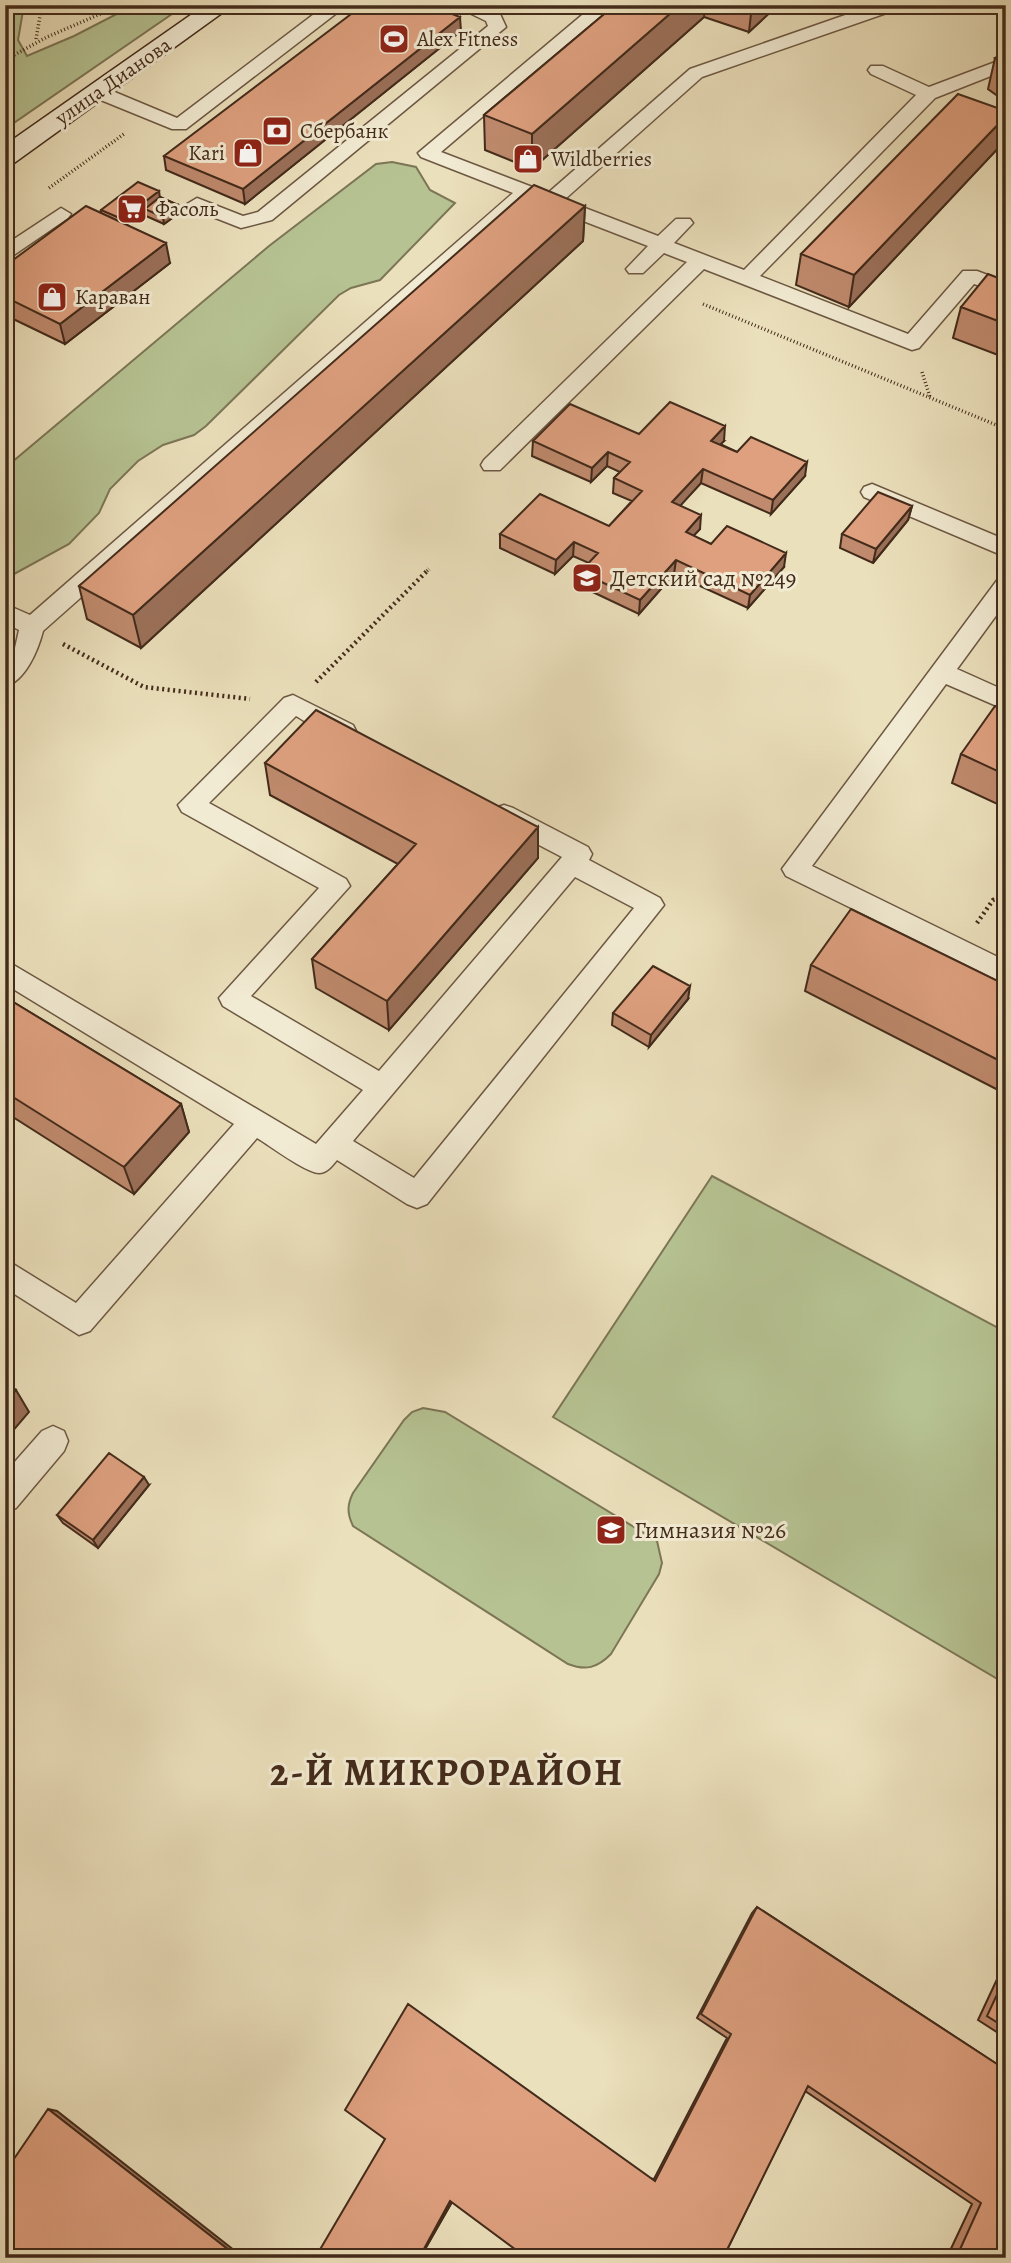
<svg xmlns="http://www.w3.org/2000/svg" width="1011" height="2263" viewBox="0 0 1011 2263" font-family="Alegreya,serif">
  <rect width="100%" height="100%" fill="#ebe0bc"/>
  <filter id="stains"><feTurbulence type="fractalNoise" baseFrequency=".00286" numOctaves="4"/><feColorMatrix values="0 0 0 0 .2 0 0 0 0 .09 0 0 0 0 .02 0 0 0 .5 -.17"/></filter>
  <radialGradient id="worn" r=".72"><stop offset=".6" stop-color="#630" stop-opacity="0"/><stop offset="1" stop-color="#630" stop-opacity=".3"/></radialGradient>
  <path fill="#b6c292" stroke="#7c7656" stroke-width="2" d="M10,5h14l-6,35 9,16 47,-20 60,-31h51l-180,124v-121z
    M392,162l24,5 14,23 25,13 -75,77 -29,8 -12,7 -133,131 -12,9 -31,10 -25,16 -28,28 -11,24 -30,31 -64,35v-111l264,-222 107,-82z
    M712,1176l294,156v352l-453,-267z
    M423,1408l22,4 212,129 5,22 -3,11 -48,80c-14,14 -25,17 -43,10l-215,-138c-6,-13 -6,-21 0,-33l51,-73 8,-8z"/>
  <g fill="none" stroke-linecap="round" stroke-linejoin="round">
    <g stroke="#6d5843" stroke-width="3">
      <path id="lane" d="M326,5h21l-161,124h-14l-81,-33 -2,-4 9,-6 7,2 72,30z
        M453,5h25l22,9 6,13 -234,193 -31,8 -51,-20 -3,-4 10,-6 46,18 15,-4 230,-186 -2,-5z
        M594,5h20l-173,147 107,41 142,-124 184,-64h27l-3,4 -196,68 -138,123 94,36 18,-17h14l3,4 -19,20 70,27 172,-175 -45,-21 -3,-4 3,-4h12l46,21 77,-29v12l-71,28 -175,178 148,58 55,-63h14l29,11v13l-32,-11 -55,64 -7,2 -208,-81 -204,201h-16l-3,-5 3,-5 203,-198 -23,-9 -21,20h-14l-3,-4 22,-23 -119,-46 -486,431c-5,19 -17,49 -38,56v-27l10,-12 4,-18 -14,-7v-19l25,11 483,-422 -92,-36 -3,-4z
        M61,208l10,6 -3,4 -63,43v-16z
        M872,484l134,56v17l-142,-60 -3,-5 3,-5z
        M1006,577v25l-49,67 49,22v19l-60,-26 -134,182 194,95v23l-220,-108 -4,-7 216,-290z
        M293,695l60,30 3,6 -3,6c-19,6 -41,-12 -57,-21l-87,87 137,76 4,7 -99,110 128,75 183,-214 -67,-35 -4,-7 4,-7 9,-3 9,3 75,39 4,7 -3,6 71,38 4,7 -237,299 -10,4 -10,-4 -70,-44c-5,6 -10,13 -18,13 -13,0 -50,-28 -62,-35l-167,193 -11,4 -74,-47v-29l71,44 158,-179 -229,-140v-24l311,184 47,-54 -140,-84 -4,-8 100,-110 -137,-76 -4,-7 106,-107zM575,877l59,31 -220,270 -61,-37z
        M53,1426l11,5 4,10 -4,10 -48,57 -11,4v-39l37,-42z"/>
    </g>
    <g stroke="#432b1b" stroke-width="3">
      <path id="secondary" d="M205,5h28l-219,158 -9,2v-20z"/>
    </g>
    <path stroke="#432b1b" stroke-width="3.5" stroke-dasharray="1 2.5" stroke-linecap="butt" d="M36,39l6,-34
      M5,60l42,-23 74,-32
      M49,188l75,-54
      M703,304l303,125
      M922,372l8,25
      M427,571l2,-2"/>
    <path stroke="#432b1b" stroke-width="4.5" stroke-dasharray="2 3.5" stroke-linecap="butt" d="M63,644l81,43 106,12
      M316,682l113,-113
      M977,923l16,-23 13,-3"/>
    <use href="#lane" fill="#f2ebd3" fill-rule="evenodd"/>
    <use href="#secondary" fill="#f2ebd3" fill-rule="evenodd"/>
  </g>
  <path fill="#bf8a6d" stroke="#432b1b" stroke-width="2" d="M615,5h163l-29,27 -45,-15 -172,152 -47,-19 -1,-35z
    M461,31l-216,173 -79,-34 -2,-14z
    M1006,54v48l-18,-13 7,-31z
    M1002,144l-153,163 -53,-22 5,-31z
    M160,197l18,8 1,8 -15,11 -18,-8 -1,-6 -19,14 44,39 -105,81 -60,-29v-49l96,-53v-3z
    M585,206l-2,35 -442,407 -54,-29 -8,-33z
    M1006,281v77l-53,-20 8,-31z
    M639,434l85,7 -4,3 17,8 68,24 -34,38 -70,-31 -21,22 20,24 -7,7 18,8 73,23 -36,41 -74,-34 -35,40 -59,-28v-14l9,-9 -16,-7 -18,18 -55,-26v-14l109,-8 23,-25 -19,-8 1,-15 6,-6 -13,-6 -16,16 -59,-26 1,-15z
    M912,506l-4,14 -35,43 -33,-15 2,-14z
    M1006,711v97l-54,-25 9,-29z
    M265,763l273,64v31l-149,172 -73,-42 -4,-29 86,-95 -128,-69z
    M811,965l195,20v109l-201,-103z
    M5,997l176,107 8,28 -55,62 -129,-82z
    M688,999l-39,48 -37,-22 1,-12z
    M149,1485l-51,63 -35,-25 -6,-8z
    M757,1907l249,163v188h-54l-4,-3 24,-51 -167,-113 -82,167 -271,-56 -32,56 -35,-118 269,39 73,-141 -30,-20 55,-105z
    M1006,1960v78l-28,-18z"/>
  <path fill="#9b7059" stroke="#432b1b" stroke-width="2" d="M680,5h25l-1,12 -172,152v-35z
    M752,5h26l-29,27z
    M460,17l1,14 -216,173 -2,-15z
    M1006,116v11l-4,17 -153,163 5,-32z
    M159,191l1,7 -37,29 -1,-8z
    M178,205l1,8 -15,11 -1,-7z
    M585,206l-2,35 -442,407 -8,-33z
    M166,243l4,20 -105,81 -5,-20z
    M6,342l4,15 -5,3v-17z
    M725,426l-1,15 -14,14 1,-14z
    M608,452l-1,14 -16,16 1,-14z
    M807,462l-2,14 -34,38 2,-14z
    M703,469l-2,14 -30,33 1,-14z
    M912,506l-4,14 -35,43 3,-14z
    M701,515l-1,14 -16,17 2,-14z
    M574,542l-1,14 -18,18 1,-14z
    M786,553l-2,14 -36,41 2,-13z
    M676,560l-2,14 -35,40 1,-14z
    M538,827v31l-149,172 -2,-29z
    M690,986l-2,13 -39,48 2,-12z
    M181,1104l8,28 -55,62 -10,-27z
    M16,1390l13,22 -24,28v-38z
    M144,1477l5,8 -51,63 -5,-8z
    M48,2109l9,2 187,147h-5z
    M450,2201l2,1 -32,56h-1z"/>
  <path fill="#dea07f" stroke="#432b1b" stroke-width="2" d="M363,5h66l31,12 -217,172 -79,-33z
    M615,5h65l-148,129 -48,-19z
    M1006,54v11l-11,-7z
    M958,94l48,17v5l-152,159 -53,-21z
    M138,182l21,9 -37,28 -21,-9z
    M534,185l51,21 -452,409 -54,-29z
    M160,197l18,8 -15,12 -18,-8z
    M86,206l80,37 -106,81 -55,-27v-31z
    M988,274l18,7v43l-45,-17z
    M670,402l55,24 -14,15 26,11 14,-15 56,25 -34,38 -70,-31 -31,33 29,13 -15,17 25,12 16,-18 59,27 -36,42 -74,-35 -36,40 -60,-28 18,-19 -24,-11 -18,18 -56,-26 40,-40 69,32 33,-35 -28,-13 16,-16 -22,-10 -16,16 -59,-27 37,-37 69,30z
    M878,492l34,14 -36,43 -34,-15z
    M995,706l11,5v64l-45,-21z
    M316,710l222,117 -151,174 -75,-42 104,-115 -151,-81z
    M851,909l155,76v79l-195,-99z
    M653,966l37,20 -39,49 -38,-22z
    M5,997l176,107 -57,63 -119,-75z
    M5,1382l11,8 -11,12z
    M109,1453l35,24 -51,63 -36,-25z
    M757,1907l249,163v188h-46l-3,-2 24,-53 -173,-117 -85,172h-196l-77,-57 -31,57h-104l70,-119 -40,-29 63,-106 247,177 76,-147 -30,-20z
    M1006,1975v53l-19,-12z
    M48,2109l191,149h-234v-86z"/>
  <defs>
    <g id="stadium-square" transform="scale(1.575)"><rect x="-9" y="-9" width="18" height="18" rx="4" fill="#8f2418" stroke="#f2ebd3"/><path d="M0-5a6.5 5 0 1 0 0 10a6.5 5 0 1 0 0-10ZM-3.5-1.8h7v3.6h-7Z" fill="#fff"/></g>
    <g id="bank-square" transform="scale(1.575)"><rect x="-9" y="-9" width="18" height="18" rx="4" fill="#8f2418" stroke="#f2ebd3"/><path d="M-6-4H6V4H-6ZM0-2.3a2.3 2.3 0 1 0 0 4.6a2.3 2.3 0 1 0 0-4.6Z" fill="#fff"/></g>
    <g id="shop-square" transform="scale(1.575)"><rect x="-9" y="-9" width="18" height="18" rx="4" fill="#8f2418" stroke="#f2ebd3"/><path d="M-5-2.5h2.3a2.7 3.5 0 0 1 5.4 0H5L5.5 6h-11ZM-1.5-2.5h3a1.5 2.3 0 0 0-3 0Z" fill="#fff"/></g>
    <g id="supermarket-square" transform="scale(1.575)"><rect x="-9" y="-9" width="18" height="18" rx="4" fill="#8f2418" stroke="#f2ebd3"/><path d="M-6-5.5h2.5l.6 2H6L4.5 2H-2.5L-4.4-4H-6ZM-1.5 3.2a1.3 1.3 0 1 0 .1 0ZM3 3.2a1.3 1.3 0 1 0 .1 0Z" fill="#fff"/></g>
    <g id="school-square" transform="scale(1.575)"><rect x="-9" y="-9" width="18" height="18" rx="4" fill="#8f2418" stroke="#f2ebd3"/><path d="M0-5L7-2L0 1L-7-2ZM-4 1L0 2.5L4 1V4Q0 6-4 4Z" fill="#fff"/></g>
  </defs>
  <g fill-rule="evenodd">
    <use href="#stadium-square" x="394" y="39"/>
    <use href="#bank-square" x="277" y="131"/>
    <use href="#shop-square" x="248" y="153"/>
    <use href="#shop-square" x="528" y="159"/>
    <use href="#supermarket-square" x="132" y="209"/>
    <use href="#shop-square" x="52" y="297"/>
    <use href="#school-square" x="587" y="578"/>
    <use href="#school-square" x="611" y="1530"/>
  </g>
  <g text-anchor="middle" stroke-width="6" stroke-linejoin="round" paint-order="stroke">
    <g font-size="21" fill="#432b1b" stroke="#f2ebd3" text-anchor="start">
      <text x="417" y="46">Alex Fitness</text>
      <text x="300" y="138">Сбербанк</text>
      <text x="225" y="160" text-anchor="end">Kari</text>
      <text x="551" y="166">Wildberries</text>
      <text x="155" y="216">Фасоль</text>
      <text x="75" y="304">Караван</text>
    </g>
    <g font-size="21" fill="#432b1b" stroke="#f2ebd3">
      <text transform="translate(113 81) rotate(-35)" y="7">улица Дианова</text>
    </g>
    <g font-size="24" fill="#432b1b" stroke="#f2ebd3" text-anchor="start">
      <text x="610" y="586">Детский сад №249</text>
      <text x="634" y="1538">Гимназия №26</text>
    </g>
    <g font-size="38" font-weight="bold" letter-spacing="2" fill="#432b1b" stroke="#f2ebd3">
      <text x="447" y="1785">2-Й МИКРОРАЙОН</text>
    </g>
  </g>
  <rect width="1011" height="2263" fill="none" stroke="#ebe0bc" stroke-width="28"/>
  <rect x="7" y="7" width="997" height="2249" fill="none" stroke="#432b1b" stroke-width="3.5"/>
  <rect x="14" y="14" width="983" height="2235" fill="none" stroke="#432b1b" stroke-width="2"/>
  <rect width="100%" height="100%" filter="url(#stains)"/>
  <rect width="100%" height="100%" fill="url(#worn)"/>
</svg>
